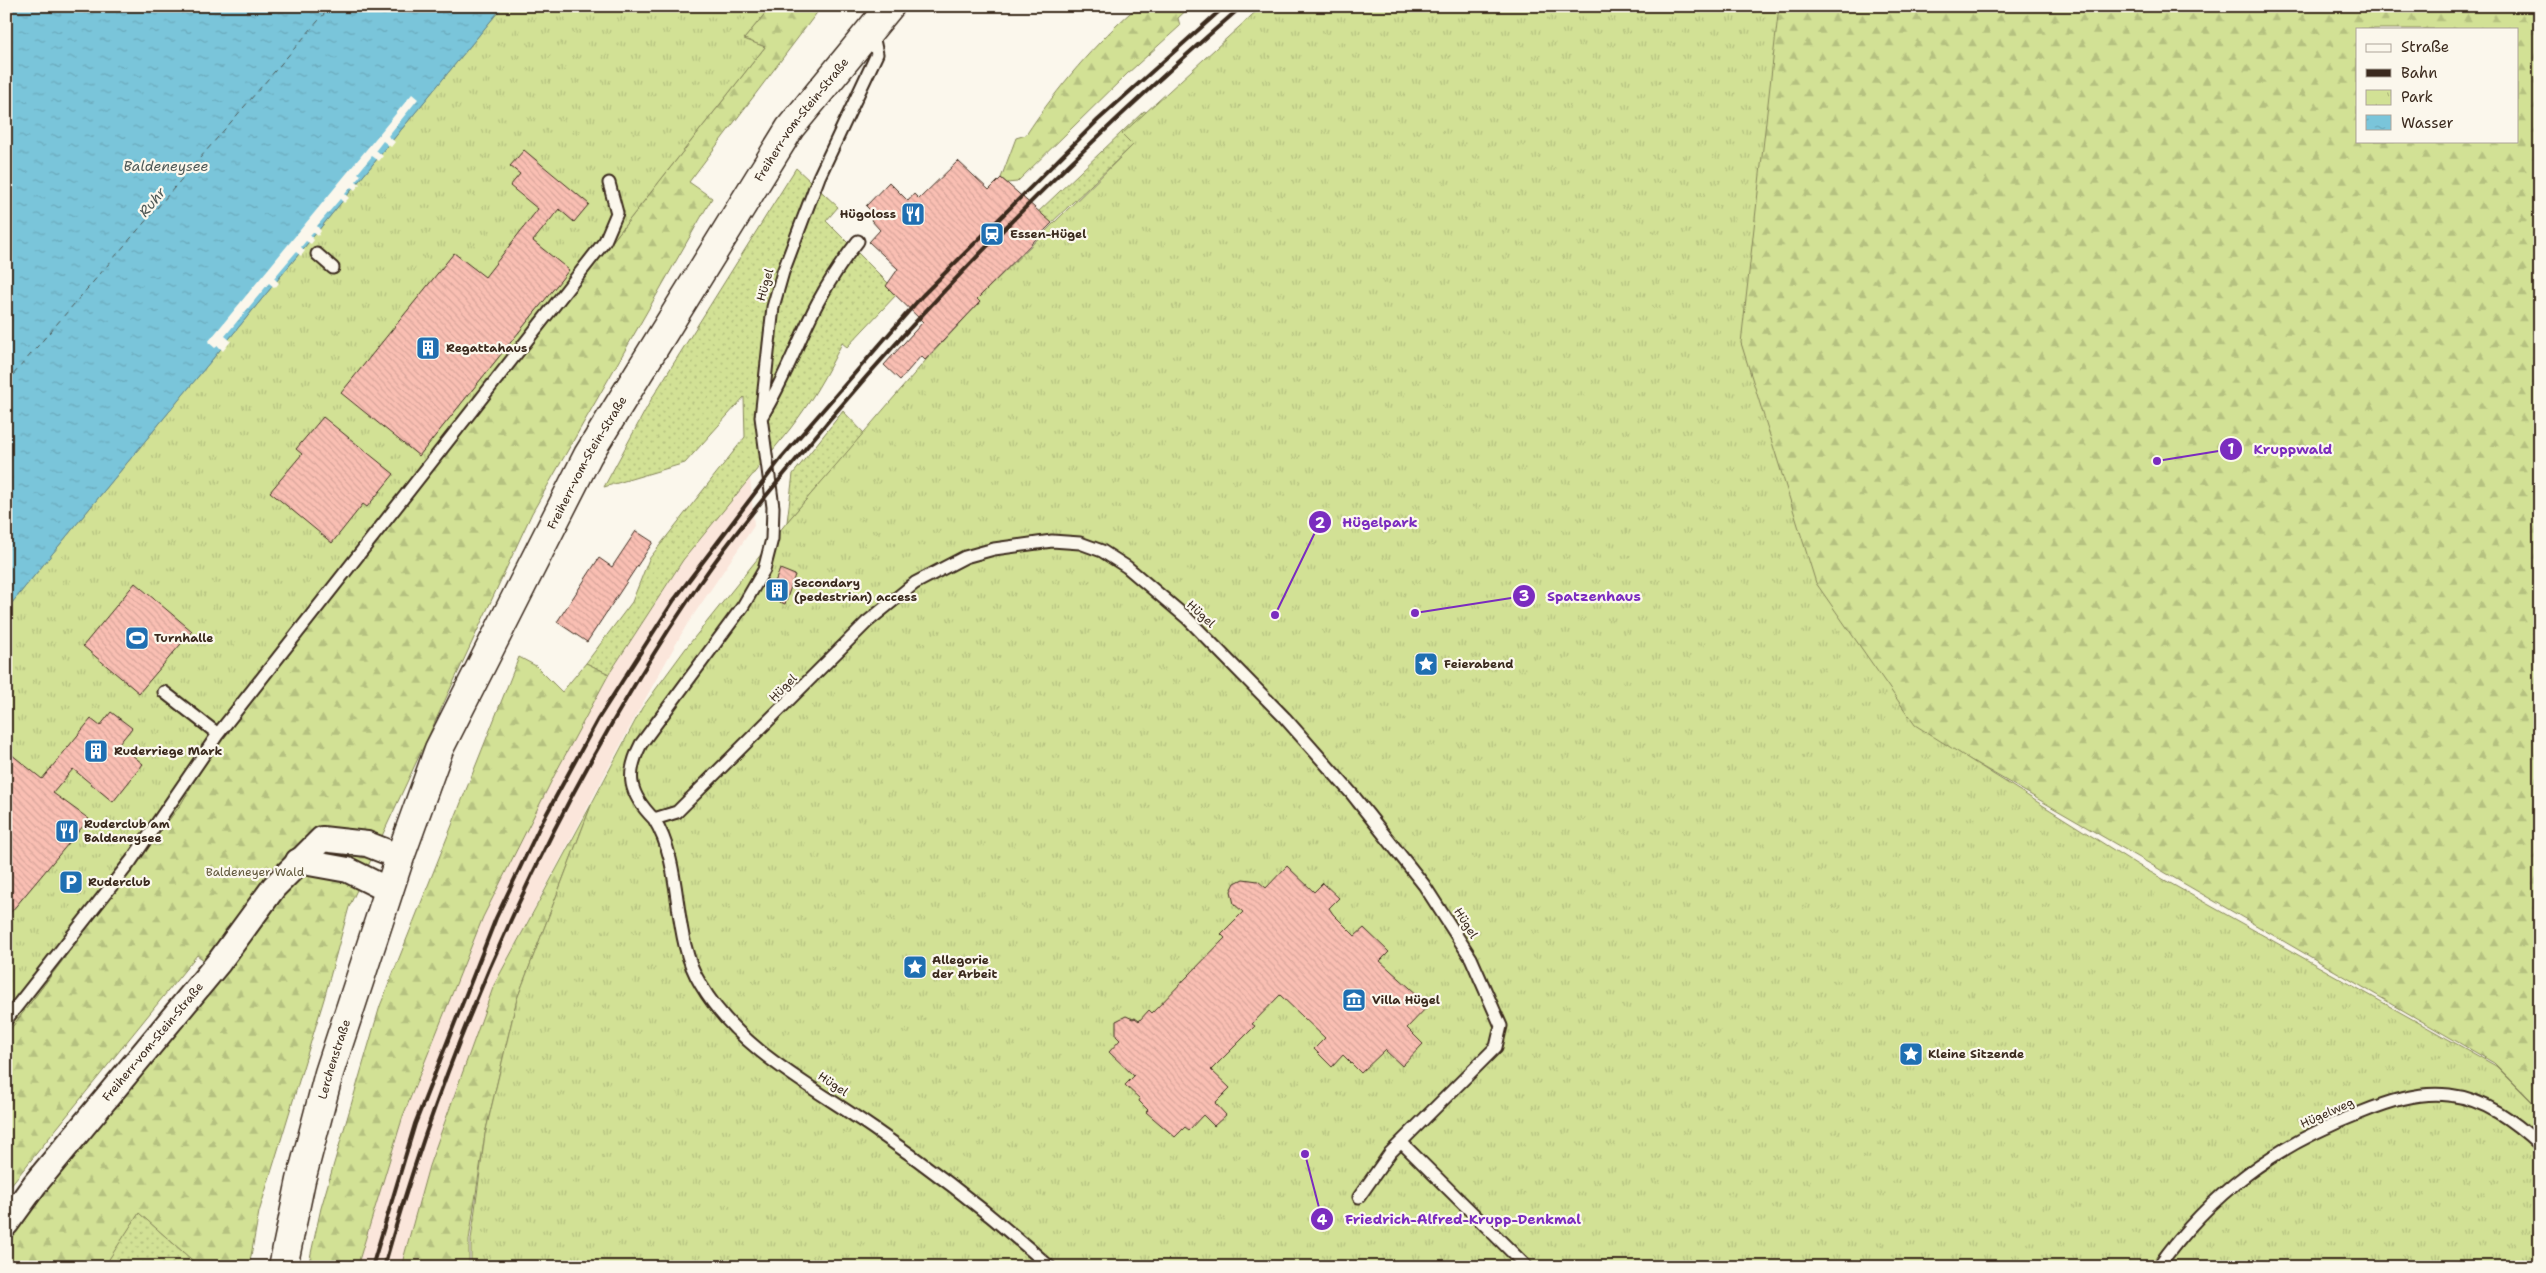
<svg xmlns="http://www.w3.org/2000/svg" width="2546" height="1273" viewBox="0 0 2546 1273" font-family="'Shantell Sans',sans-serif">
  <defs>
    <pattern id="grass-dots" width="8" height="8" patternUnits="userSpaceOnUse" patternTransform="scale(1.25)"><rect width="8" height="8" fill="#d2e195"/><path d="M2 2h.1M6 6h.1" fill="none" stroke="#b5c180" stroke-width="1.8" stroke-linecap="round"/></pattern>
    <pattern id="forest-firs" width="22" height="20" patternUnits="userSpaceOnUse" patternTransform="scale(1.25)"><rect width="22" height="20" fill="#d2e195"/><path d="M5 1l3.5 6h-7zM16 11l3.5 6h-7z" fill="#b5c180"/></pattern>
    <pattern id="park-tufts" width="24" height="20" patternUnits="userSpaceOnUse" patternTransform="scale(1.25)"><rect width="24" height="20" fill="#d2e195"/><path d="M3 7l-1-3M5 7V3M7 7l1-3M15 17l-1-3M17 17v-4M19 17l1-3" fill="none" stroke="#b5c180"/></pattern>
    <pattern id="water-ripples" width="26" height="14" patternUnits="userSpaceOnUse" patternTransform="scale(1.25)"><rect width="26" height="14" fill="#7ac5da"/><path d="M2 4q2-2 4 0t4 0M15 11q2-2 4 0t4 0" fill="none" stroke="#6aa9bb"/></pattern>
    <pattern id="building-back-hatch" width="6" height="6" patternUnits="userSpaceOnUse" patternTransform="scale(1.25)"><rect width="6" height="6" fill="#fabfb3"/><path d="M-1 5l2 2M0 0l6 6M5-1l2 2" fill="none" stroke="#d7a49a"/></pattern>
  </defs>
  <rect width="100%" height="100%" fill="#fbf7ec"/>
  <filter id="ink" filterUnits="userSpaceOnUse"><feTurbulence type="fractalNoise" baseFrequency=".02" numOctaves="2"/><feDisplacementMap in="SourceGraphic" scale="10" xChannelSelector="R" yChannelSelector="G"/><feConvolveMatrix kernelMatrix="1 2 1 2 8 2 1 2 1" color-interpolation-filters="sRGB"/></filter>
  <g filter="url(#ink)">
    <path fill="#fbe6db" d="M750,477l4,49 -68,100 -47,84 -145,275 -65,181 -28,101h-44l46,-151 80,-199 72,-143 54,-100 74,-114z"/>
    <path fill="url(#grass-dots)" stroke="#86865a" d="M1144,111l2,1 -23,22 10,11 -84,80 -12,-12z
      M796,168l42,39 -12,14 72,72 -51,54 -5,-4c-15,31 -31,59 -52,86l-107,131 -74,114 -23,-11 46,-61 17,-43 96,-122 -1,-40 -59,66 -81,24 48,-89z
      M843,411l21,22 -77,89 6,-48z
      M139,1213l61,54h-84l-8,-7z"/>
    <path fill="url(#forest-firs)" stroke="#86865a" fill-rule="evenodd" d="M771,6h51l-133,176 23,16 -180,315 -183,394 -25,92 -65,213 -10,55h-49l-61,-54 -35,54h-98v-22l39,-54 175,-219 -23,-17 -191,236v-156l175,-231 28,-49 556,-708 -21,-8z
      M1138,6h53l-13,12 2,8 -53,48 -110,108 -10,1 -6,-5 15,-40 10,-3c30,-46 71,-94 112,-129z
      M1777,6h763v1103l-46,-46 -584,-338 -100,-141 -71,-247zM2357,29h160v112h-160z
      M519,657l17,9 26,26 24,-29 23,11 -54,100 -72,143 -80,199 -46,151h-49l13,-59 59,-202z
      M592,803l-75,196 -32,135 -16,106v27h-68l28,-101 65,-181z"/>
    <path fill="url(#park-tufts)" stroke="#86865a" d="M503,6h268l-27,33 21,8 -556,708 -28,49 -175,231v-425z
      M1262,6h517l-38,337 75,240 99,142 221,139 360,202 44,44v157h-2069v-27l14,-106 32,-135 75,-196 50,-95 44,-60 101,-126 139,-162 54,-58 -3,-3 156,-154 -11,-11z"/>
    <path fill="url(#water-ripples)" stroke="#61878f" d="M6,6h497l-497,604z"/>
    <path fill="#fbf7ec" d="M412,94l6,5 -30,37 7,6 -4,5 -8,-6 -7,9 7,6 -4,5 -7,-5 -14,17 3,2 -5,6 4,3 -5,6 -4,-3 -6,7 4,4 -5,5 -4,-4 -23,27 4,5 -3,5 -5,-4 -3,3 4,5 -3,4 -5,-3 -5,6 4,4 -4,5 -5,-4 -22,26 5,5 -4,5 -6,-5 -44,53 6,5 -8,10 -5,-5 -3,2 -7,-6z"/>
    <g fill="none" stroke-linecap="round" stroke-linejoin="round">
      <path stroke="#4e5856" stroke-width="1" stroke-dasharray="6 5" stroke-linecap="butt" d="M6,383l325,-377"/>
    </g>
    <path fill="url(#building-back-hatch)" stroke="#3b2a1e" d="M524,150l65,54 -15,18 -15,-13 -26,32 36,29 -150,186 -78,-63 113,-140 31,24 53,-68 -28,-23 10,-12 -10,-8z
      M958,161l31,29 12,-12 51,45 -75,76 3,3 -55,58 -4,-4 -21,24 -16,-15 39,-43 -37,-36 12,-17 -29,-27 11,-12 -9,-10 4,-5 -9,-9 23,-24 19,19 6,-7 5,5z
      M323,417l71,57 -27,33 -4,-3 -31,39 -62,-51 32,-38 -6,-5z
      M636,531l17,11 -66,100 -30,-20 42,-64 13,9z
      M780,569l15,6 -10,29 -16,-6z
      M135,583l57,48 -53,62 -56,-47z
      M111,712l21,16 -13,16 24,20 -30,38 -40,-33 -20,24 36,26 -83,99v-168l36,29 49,-60 9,7z
      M1287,866l27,26 9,-9 16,15 -10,10 4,6 22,22 9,-8 25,24 -9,9 49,44 -22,23 16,16 -21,22 -17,-16 -24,23 -18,-18 -11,12 -18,-18 11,-11 -45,-43 -28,29 3,2 -44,44 19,18 -15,15 11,12 -12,11 -11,-11 -14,15 -4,-3 -10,10 -29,-25 2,-2 -9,-9 1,-2 -15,-14 9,-9 -25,-24 11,-12 -4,-4v-15l10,-5 7,3 2,-1 4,3 10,-11 3,3 73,-75 -4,-4 22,-22 -9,-8 -3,-13 4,-8 8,-4 15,2 8,7z"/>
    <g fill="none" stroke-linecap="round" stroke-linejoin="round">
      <g stroke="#3b2a1e" stroke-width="15">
        <path id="lane" d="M872,30l5,24 -58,123 -36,95 -10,35 -12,110 12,90 -1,32 -8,31 -21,36 -102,138c-16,31 -12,50 13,75l23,-7 190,-190 48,-39 50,-26 29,-8 58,-8 28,2 22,8 25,16 60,51 98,100 67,76 72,91 47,73 30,68 -5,21 -106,106 -31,44
          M317,254l16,14
          M762,416c23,-37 36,-76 56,-114 12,-22 25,-42 40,-61
          M164,692l54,42
          M654,819c31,50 16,116 47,166 38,65 113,102 173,144 61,42 120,88 176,138
          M6,1020l125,-159 87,-127 387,-493 12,-28 -8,-30
          M1401,1142l126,125
          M2158,1267c53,-75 117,-121 202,-154 27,-11 59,-22 89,-18 36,4 65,26 91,50"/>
      </g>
      <g stroke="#3b2a1e" stroke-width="28">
        <g id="street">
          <path d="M298,861l50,9 42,21"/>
          <path id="s1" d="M6,1224l29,-40 184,-222 55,-75 48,-48 45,5 33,13"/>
        </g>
      </g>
      <g stroke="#3b2a1e" stroke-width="31">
        <g id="secondary">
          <path id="s2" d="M283,1267l18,-87 28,-107 71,-216 39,-108 149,-294 202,-327 100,-122"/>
        </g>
      </g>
      <use href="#lane" stroke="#fbf7ec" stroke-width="11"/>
      <use href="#street" stroke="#fbf7ec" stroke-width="24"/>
      <use href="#secondary" stroke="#fbf7ec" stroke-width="28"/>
      <path stroke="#3b2a1e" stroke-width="4" d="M372,1267l43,-143 81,-206 44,-92 58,-107 76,-119 108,-143 140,-161 176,-176 127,-114
        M384,1267c68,-242 174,-475 315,-683 40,-58 86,-111 131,-165 125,-148 265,-285 412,-413"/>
    </g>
  </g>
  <defs>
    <g id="restaurant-square" transform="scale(1.25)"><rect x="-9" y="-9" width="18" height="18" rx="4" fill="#1f6fb2" stroke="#fbf7ec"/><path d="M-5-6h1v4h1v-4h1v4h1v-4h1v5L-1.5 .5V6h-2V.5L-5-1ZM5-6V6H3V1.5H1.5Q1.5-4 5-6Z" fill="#fff"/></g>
    <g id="station-square" transform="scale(1.25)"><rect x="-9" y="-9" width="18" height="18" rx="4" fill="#1f6fb2" stroke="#fbf7ec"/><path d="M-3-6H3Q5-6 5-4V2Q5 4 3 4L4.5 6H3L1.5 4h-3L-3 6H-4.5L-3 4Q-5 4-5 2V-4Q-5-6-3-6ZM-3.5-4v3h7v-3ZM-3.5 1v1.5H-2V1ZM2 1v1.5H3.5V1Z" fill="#fff"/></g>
    <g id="building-square" transform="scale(1.25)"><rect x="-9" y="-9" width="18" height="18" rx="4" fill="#1f6fb2" stroke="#fbf7ec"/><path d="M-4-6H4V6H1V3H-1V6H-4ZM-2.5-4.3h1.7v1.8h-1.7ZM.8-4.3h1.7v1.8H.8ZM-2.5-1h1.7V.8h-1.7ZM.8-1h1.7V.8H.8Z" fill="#fff"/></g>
    <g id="stadium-square" transform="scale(1.25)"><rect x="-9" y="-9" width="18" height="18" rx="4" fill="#1f6fb2" stroke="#fbf7ec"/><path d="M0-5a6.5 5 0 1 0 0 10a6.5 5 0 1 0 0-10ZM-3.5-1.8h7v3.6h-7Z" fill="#fff"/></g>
    <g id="sight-square" transform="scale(1.25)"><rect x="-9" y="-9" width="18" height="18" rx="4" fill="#1f6fb2" stroke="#fbf7ec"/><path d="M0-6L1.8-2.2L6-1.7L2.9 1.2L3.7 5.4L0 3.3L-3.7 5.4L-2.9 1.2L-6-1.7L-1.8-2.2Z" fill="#fff"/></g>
    <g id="parking-square" transform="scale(1.25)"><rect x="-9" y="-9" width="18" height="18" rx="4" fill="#1f6fb2" stroke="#fbf7ec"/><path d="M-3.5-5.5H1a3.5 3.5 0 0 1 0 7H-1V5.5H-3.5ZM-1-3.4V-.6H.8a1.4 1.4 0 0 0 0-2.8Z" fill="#fff"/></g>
    <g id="museum-square" transform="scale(1.25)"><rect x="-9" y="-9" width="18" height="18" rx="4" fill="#1f6fb2" stroke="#fbf7ec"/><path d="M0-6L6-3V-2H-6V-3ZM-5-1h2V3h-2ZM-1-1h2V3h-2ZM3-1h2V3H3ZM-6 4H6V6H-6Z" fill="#fff"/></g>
  </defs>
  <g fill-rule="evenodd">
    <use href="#restaurant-square" x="913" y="214"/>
    <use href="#station-square" x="992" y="234"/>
    <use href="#building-square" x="428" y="348"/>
    <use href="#building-square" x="777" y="590"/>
    <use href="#stadium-square" x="137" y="638"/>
    <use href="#sight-square" x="1426" y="664"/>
    <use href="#building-square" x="96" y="751"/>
    <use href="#restaurant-square" x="67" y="831"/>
    <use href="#parking-square" x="71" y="882"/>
    <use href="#sight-square" x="915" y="967"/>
    <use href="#museum-square" x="1354" y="1000"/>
    <use href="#sight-square" x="1911" y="1054"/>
  </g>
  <g text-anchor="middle" stroke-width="4.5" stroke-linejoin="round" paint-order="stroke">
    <g font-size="12" fill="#3b2a1e" stroke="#fbf7ec">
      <text dy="4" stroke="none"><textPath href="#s2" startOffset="1269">Freiherr-vom-Stein-Straße</textPath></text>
      <text transform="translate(765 285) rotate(-74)" y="4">Hügel</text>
      <text dy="4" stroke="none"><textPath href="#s2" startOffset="864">Freiherr-vom-Stein-Straße</textPath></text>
      <text transform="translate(1201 614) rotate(43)" y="4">Hügel</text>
      <text transform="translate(783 688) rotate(-45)" y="4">Hügel</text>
      <text transform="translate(1466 923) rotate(58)" y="4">Hügel</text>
      <text dy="4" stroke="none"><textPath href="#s1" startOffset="234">Freiherr-vom-Stein-Straße</textPath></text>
      <text dy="4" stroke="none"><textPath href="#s2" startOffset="214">Lerchenstraße</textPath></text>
      <text transform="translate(833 1084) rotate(34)" y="4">Hügel</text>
      <text transform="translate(2327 1113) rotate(-24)" y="4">Hügelweg</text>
    </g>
    <g font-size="12" font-weight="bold" fill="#3b2a1e" stroke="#fbf7ec" text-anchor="start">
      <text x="896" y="218" text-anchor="end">Hügoloss</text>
      <text x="1010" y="238">Essen-Hügel</text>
      <text x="446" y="352">Regattahaus</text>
      <text x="794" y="587">Secondary<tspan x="794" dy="14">(pedestrian) access</tspan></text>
      <text x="154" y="642">Turnhalle</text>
      <text x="1444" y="668">Feierabend</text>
      <text x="114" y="755">Ruderriege Mark</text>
      <text x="84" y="828">Ruderclub am<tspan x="84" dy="14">Baldeneysee</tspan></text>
      <text x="88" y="886">Ruderclub</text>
      <text x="932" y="964">Allegorie<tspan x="932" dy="14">der Arbeit</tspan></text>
      <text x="1372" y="1004">Villa Hügel</text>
      <text x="1928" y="1058">Kleine Sitzende</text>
    </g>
    <g font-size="12" fill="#61583c" stroke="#fbf7ec">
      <text x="255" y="876">Baldeneyer Wald</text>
    </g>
    <g font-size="14" font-style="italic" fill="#4e5856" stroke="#fbf7ec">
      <text x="166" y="171">Baldeneysee</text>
      <text transform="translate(152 202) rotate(-51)" y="5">Ruhr</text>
    </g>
  </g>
  <path fill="none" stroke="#7b2cbf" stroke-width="2" d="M2157 461L2231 449M1275 615L1320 522M1415 613L1524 596M1305 1154L1322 1219"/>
  <g fill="#7b2cbf" stroke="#fbf7ec" stroke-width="2">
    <circle cx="2157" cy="461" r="5"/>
    <circle cx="1275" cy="615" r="5"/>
    <circle cx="1415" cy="613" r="5"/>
    <circle cx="1305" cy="1154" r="5"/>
    <circle cx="2231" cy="449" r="12"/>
    <circle cx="1320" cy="522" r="12"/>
    <circle cx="1524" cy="596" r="12"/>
    <circle cx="1322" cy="1219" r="12"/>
  </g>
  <g font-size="15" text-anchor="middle" font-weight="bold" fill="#fff">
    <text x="2231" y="454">1</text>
    <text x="1320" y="528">2</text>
    <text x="1524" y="601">3</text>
    <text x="1322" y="1225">4</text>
  </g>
  <g font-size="14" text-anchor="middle" font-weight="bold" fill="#7b2cbf" stroke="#fbf7ec" stroke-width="4.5" stroke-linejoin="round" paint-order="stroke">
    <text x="2293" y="454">Kruppwald</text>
    <text x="1380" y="527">Hügelpark</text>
    <text x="1594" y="601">Spatzenhaus</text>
    <text x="1463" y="1224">Friedrich-Alfred-Krupp-Denkmal</text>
  </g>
  <rect width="2546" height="1273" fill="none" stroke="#fbf7ec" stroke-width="25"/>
  <rect x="12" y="12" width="2521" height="1248" fill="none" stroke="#3b2a1e" stroke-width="2" filter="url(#ink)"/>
  <rect x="2356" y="28" width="162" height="115" fill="#fbf7ec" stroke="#aea59a"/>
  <rect x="2366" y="44" width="25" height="8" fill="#fbf7ec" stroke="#aea59a"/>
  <text x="2401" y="52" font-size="15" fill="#3b2a1e">Straße</text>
  <rect x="2366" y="69" width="25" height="8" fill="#3b2a1e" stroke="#aea59a"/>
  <text x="2401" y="78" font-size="15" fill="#3b2a1e">Bahn</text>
  <rect x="2366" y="90" width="25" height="15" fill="url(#park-tufts)" stroke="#aea59a"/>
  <text x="2401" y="102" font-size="15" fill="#3b2a1e">Park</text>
  <rect x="2366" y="115" width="25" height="15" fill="url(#water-ripples)" stroke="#aea59a"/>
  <text x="2401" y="128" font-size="15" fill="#3b2a1e">Wasser</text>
</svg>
